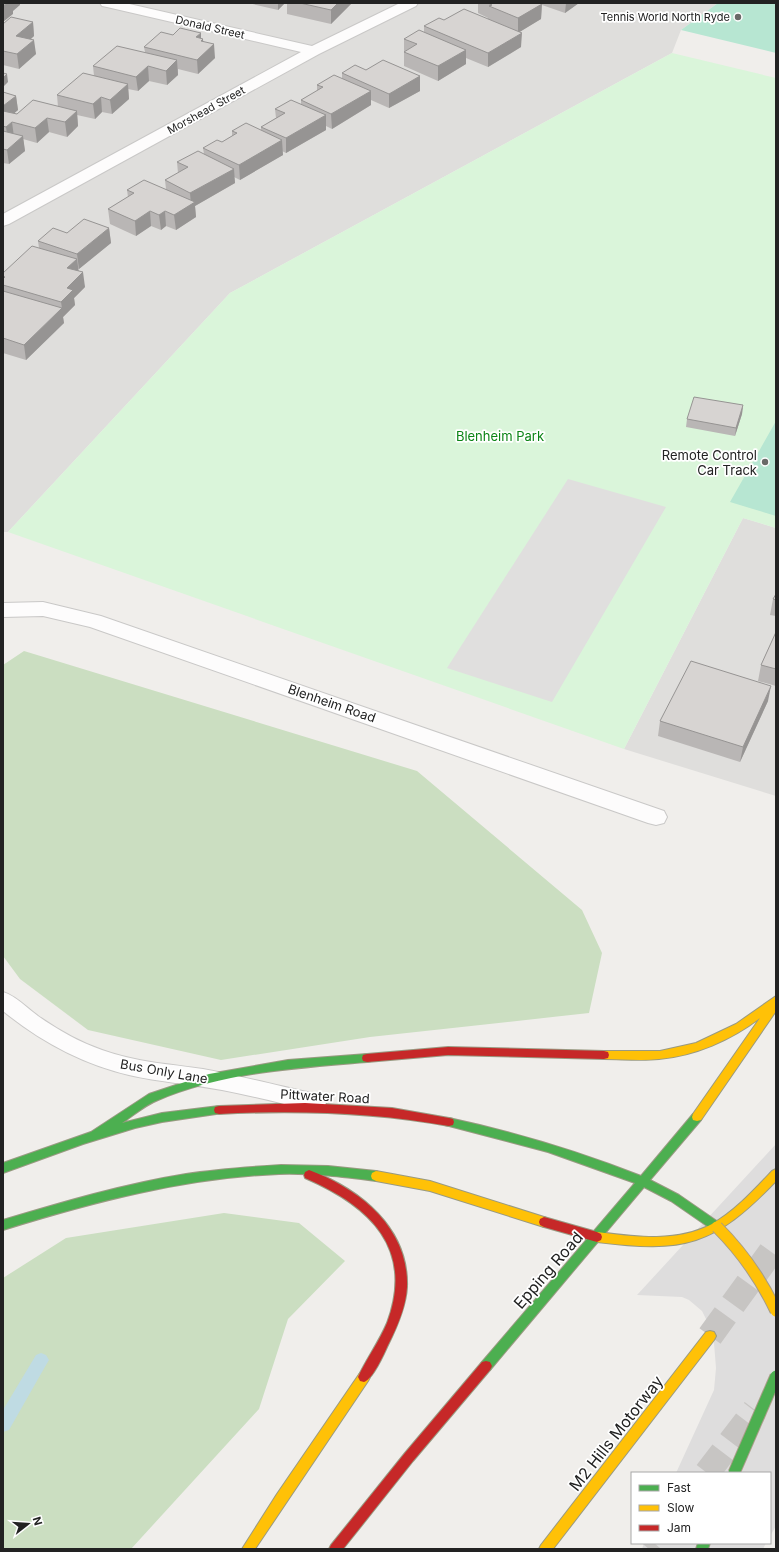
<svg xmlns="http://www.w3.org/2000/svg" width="779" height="1552" viewBox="0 0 779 1552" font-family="Inter,sans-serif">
  <rect width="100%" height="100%" fill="#f0eeeb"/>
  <path fill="#dfdedc" d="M3,3h715l-37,27 -9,23 -442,240 -222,239h-5z
    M743,518l33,10v268l-152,-47z"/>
  <path fill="#cbdec1" d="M24,651l393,120 165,139 20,43 -13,60 -219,24 -149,23 -133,-30 -68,-51 -17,-23v-291z
    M224,1213l75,10 46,38 -57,58 -29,90 -128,140h-128v-271l63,-40z"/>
  <path fill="#daf5da" d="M672,53l104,25v450l-33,-10 -119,231 -616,-217 222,-239z"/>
  <path fill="#b7e6d2" d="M718,3h58v50l-95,-23z
    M776,421v95l-46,-14z"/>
  <path fill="#e0dfde" d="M568,479l98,28 -114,195 -105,-34z"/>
  <path fill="#dedddd" d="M776,1144v382l-6,10v-63h-94l38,-83 2,-22 -2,-25 -7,-22 -5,-10 -13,-11 -7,-3 -45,-2z
    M644,1543h122l-3,6h-121z"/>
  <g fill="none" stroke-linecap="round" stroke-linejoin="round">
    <path fill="#bfdbe3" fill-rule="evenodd" d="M41,1353l5,2 3,5 -3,5 -37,65 -6,2v-22l33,-55z"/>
    <path stroke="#c7c5c3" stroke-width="26" stroke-dasharray="26 13" stroke-linecap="butt" d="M710,1336l66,-91
      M707,1473l48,-63
      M649,1549l5,-6"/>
    <g stroke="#c9c8c7" stroke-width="2">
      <path id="lane" d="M3,992c13,4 24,16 35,24 20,14 41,26 64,34 33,12 67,14 101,19 38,7 75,17 113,25l7,3 3,6 -3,6 -7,3c-31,-8 -63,-16 -94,-22 -31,-6 -63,-8 -93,-15 -47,-11 -89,-34 -126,-64z"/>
    </g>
    <g stroke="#c9c8c7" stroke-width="2">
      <path id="street" d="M100,3h25l187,43 88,-43h18l-2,3 -97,48 -310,170 -6,2v-12l298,-162 -194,-45 -5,-1z
        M43,602l58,14 563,195 3,6 -3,6 -8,2 -8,-2 -558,-196 -47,-11 -40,1v-14z"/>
    </g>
    <g stroke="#999a82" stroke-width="2">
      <path id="fast" d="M367,1054l4,1 1,3 -1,3 -4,1c-70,6 -143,10 -209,38 -13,5 -24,15 -36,23l40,-10 57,-7 4,1 1,3 -1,3 -61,9 -27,6 -52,16 -80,29v-10l88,-31 58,-38 60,-20 79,-14z
        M697,1113l4,1 1,3 -1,3 -51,60 29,15 42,29 1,3 -1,3 -4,2 -4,-2 -42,-29 -27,-14 -154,183 -4,1 -4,-1 -2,-4 2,-4 153,-179 -87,-31 -99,-26 -4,-1 -1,-3 1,-3 4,-1c65,14 129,33 192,58l52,-62z
        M281,1165l47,1 48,5 4,2 1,3 -1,3 -4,2c-32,-4 -64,-8 -97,-7 -95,4 -186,28 -276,56v-10c60,-18 121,-36 183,-46 32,-5 63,-7 95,-9z
        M698,1543h12l-2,6h-12z"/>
    </g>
    <g stroke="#999a82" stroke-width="2">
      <path id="slow" d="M776,996v15l-75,109 -4,1 -4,-1 -1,-3 1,-3 67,-96c-29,22 -65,38 -101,41 -18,2 -37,0 -55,0l-4,-1 -1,-3 1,-3 4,-1h56l36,-8 40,-19z
        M776,1169v12c-62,65 -92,72 -179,61l-4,-2 -1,-3 1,-3 4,-2c38,5 80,11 115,-8 23,-13 42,-34 60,-53z
        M376,1171l54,10 114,36 4,2 1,3 -1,3 -4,2 -114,-36 -54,-10 -4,-2 -1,-3 1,-3z
        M710,1331l4,1 2,4 -2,4 -161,209h-14l2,-4 165,-213z
        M364,1372l4,1 2,4 -2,4 -113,168h-13l35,-55 83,-121z"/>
    </g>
    <g stroke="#999a82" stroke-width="2">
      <path id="jam" d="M448,1047l156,4 4,1 1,3 -1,3 -4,1 -156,-4 -81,7 -4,-1 -1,-3 1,-3 4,-1z
        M305,1103l87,5 57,10 4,1 1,3 -1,3 -4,1c-77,-14 -152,-16 -230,-12l-4,-1 -1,-3 1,-3 4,-1z
        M309,1170c51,19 100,58 98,117 -1,20 -10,40 -19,58 -4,9 -15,34 -24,37l-4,-1 -2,-4c9,-19 21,-35 29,-54 28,-75 -17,-117 -82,-145l-1,-3 1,-3z
        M544,1217l53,15 4,2 1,3 -1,3 -4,2 -53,-15 -4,-2 -1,-3 1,-3z
        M486,1361l4,1 2,4 -2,4 -77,91 -70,88h-14l2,-4 74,-92 77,-91z"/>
    </g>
    <use href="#lane" fill="#fdfcfc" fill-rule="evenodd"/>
    <use href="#street" fill="#fdfcfc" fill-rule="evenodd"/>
    <use href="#fast" fill="#4caf50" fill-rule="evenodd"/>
    <use href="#slow" fill="#ffc107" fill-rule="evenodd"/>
    <use href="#jam" fill="#c62828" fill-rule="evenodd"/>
    <g stroke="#a79c86" stroke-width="13" stroke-linecap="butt">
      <path id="fast-bridge" d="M734,1473l42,-97"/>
    </g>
    <g stroke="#a79c86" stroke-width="13" stroke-linecap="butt">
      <path id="slow-bridge" d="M717,1227c25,25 44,52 59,84"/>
    </g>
    <use href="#fast-bridge" stroke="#4caf50" stroke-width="11"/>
    <use href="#slow-bridge" stroke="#ffc107" stroke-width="11"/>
  </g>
  <path fill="#b9b6b5" d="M248,3h37l-7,7z
    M287,3h65l-21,21 -44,-10z
    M478,3h101l-14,10 -23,-8 -1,14 -22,13 2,15 -33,20 -22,-9v6l-28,17 -34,-15v-27l20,-7v-6l20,-6 44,-1v-1l-10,-5z
    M33,22l1,14 -3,3 5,15 -17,15 -16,-4v-41z
    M173,35l28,3 14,20 -17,16 -20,-5v6l-11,10 -18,-4 -11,10 -10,-2 1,10 -17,15 -10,-2 -7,7 -18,-4 1,11 -11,11 -18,-5 -12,11 -14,-4 2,12 -16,13 -6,-1v-71l13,4 2,14 -4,3 3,1 41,-7 -1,-12 37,-19 -1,-10 52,-14 -1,-5z
    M366,70l54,6v15l-31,17 -18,-8v5l-39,24 -6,-3v4l-40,23 -4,-2 1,4 -43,25 -6,-3 1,6 -40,23 1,11 -20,13 -10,-4 -5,4 -10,-4 -15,10 -26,-12 -2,-15 20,-12 -1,-7 39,-1 -1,-9 13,-7 -1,-11 27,-8 -1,-6 19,-6 10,-6v-5h29v-4l15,-9 -1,-9 26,-5v-4l16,-9v-6l25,-7v-5z
    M109,228l2,15 -32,26h-1l7,18 -11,11 1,7 -12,12 1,6 -38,37 -23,-7v-80l36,-25 -1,-7 29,-8z
    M743,405l-1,9 -7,22 -49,-9 1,-8z
    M776,594v22l-6,-1 3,-16z
    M776,632v54l-18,-5 3,-16z
    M768,701l-28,61 -82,-26 2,-15z"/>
  <path fill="#969493" d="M7,3h13v2l-7,6v3l-10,8v-16z
    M278,3h7l-7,7z
    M338,3h14l-21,21v-14z
    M539,3h3l-1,16 -23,14v-15z
    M566,3h13l-14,10z
    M33,22l1,14 -16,14 -2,-14z
    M201,33v8l2,-2 1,13 10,-8 1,14 -17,16 -1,-14 -1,-23z
    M522,33l-1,14 -33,20v-14z
    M34,40l2,14 -17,15 -2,-15z
    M466,50v14l-28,17v-15z
    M177,60l1,15 -11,10 -1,-14z
    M148,66l1,15 -11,10 -2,-14z
    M7,74l1,8 -5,5v-9z
    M420,76v15l-31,17v-14z
    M128,84l1,15 -17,15 -2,-14z
    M371,91v14l-39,24 -1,-15z
    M16,96l2,14 -15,13v-17z
    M101,97l1,15 -7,7 -2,-15z
    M77,111l1,15 -11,11 -2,-15z
    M326,115v15l-40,23v-15z
    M47,118l2,14 -12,11 -2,-15z
    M12,122l2,15 -6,5 -2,-15z
    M23,136l2,15 -16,13 -2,-14z
    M282,140l1,15 -43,25 -1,-15z
    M234,169l1,14 -40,23 1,11 -20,13 -2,-15 17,-11 -1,-11z
    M150,211l1,15 -15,10 -1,-15z
    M165,211l1,15 -5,4 -2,-15z
    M109,228l2,15 -32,26 -2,-15z
    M77,259l2,15 -12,-6z
    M83,272l2,15 -11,11 1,7 -12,12 1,6 -38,37 -2,-15 38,-37 -1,-6 6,-14z
    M743,405l-1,9 -7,22 1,-8z
    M771,686l-3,15 -28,61 3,-15z"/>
  <path fill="#d7d4d2" stroke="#969493" d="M3,3h4l-4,3z
    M300,3h38l-7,7z
    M488,3h51l3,1 -24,14 -29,-12 3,-1z
    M464,9l58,24 -34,20 -64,-27 15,-8 5,2z
    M11,17l22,5 -17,14 18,4 -17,14 -14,-3v-27z
    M180,28l21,5 -5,4 7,2 -2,2 13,3 -17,16 -53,-13 17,-15 12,3z
    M419,30l47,20 -28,16 -34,-14 13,-8 -13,-5z
    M117,46l60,14 -11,11 -18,-5 -12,11 -43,-11z
    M383,60l37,16 -31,18 -47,-21 13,-8 11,5z
    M3,73l4,1 -4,4z
    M83,73l45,11 -18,16 -9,-3 -8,7 -36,-9z
    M334,75l37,16 -40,23 -30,-14 22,-13 -6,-2z
    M3,92l13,4 -13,10z
    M33,100l44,11 -12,11 -18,-4 -12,10 -23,-6 -6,5 -3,-1v-15l14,3z
    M291,100l35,15 -40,23 -25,-11 24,-14 -10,-4z
    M246,123l36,17 -43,25 -36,-17 14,-8 5,2 15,-9 -5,-2z
    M3,131l20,5 -16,14 -4,-1z
    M198,151l36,18 -44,24 -25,-13 23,-13 -11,-5z
    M144,180l51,22 -21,13 -9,-4 -6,4 -9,-4 -15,10 -27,-12 26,-16 -7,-3z
    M84,219l25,9 -32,26 -39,-13 15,-13 14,5z
    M32,246l45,13 -10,9 16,4 -16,16 6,2 -12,12 -58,-17v-6l2,-2 -2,-1v-3z
    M3,291l59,17 -38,37 -21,-7z
    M694,397l49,8 -7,23 -49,-9z
    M776,594v6l-3,-1z
    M776,632v37l-15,-4z
    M691,661l80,25 -28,61 -83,-26z"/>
  <g fill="#6a6968" stroke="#fff" stroke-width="1.5">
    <circle cx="738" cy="17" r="4"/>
    <circle cx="765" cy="462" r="4"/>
  </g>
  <g text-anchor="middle" stroke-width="3.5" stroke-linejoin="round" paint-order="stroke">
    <g font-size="11" fill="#222" stroke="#fff" text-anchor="end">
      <text x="730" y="21">Tennis World North Ryde</text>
    </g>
    <g font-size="11" fill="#222" stroke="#fff">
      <text transform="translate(210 27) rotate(13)" y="4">Donald Street</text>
      <text transform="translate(206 110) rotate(-29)" y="4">Morshead Street</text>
    </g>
    <g font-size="13" fill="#0c8416" stroke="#fff">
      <text x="500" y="441">Blenheim Park</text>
    </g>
    <g font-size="13" fill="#222" stroke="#fff" text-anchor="end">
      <text x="757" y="460">Remote Control<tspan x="757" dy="15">Car Track</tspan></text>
    </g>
    <g font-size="13" fill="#222" stroke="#fff">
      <text transform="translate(332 703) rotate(19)" y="5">Blenheim Road</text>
      <text transform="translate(164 1071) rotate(10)" y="5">Bus Only Lane</text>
      <text transform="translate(325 1096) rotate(3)" y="5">Pittwater Road</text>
    </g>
    <g font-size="16" fill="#222" stroke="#fff">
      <text transform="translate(548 1270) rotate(-49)" y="6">Epping Road</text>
      <text transform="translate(616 1433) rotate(-52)" y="6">M2 Hills Motorway</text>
    </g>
  </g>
  <rect width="779" height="1552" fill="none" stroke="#222222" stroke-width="8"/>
  <rect x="631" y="1472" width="140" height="72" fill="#ffffff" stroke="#a7a7a7"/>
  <rect x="639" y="1485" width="20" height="6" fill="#4caf50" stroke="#a7a7a7"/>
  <text x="667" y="1492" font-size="12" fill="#222222">Fast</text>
  <rect x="639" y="1505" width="20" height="6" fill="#ffc107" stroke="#a7a7a7"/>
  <text x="667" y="1512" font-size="12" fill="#222222">Slow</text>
  <rect x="639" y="1525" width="20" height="6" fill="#c62828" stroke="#a7a7a7"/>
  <text x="667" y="1532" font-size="12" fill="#222222">Jam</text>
  <g transform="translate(28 1524) rotate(73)" stroke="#ffffff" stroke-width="3" paint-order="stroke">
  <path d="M0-3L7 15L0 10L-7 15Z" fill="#222222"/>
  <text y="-6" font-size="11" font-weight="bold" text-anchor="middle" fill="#222222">N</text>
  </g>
</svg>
